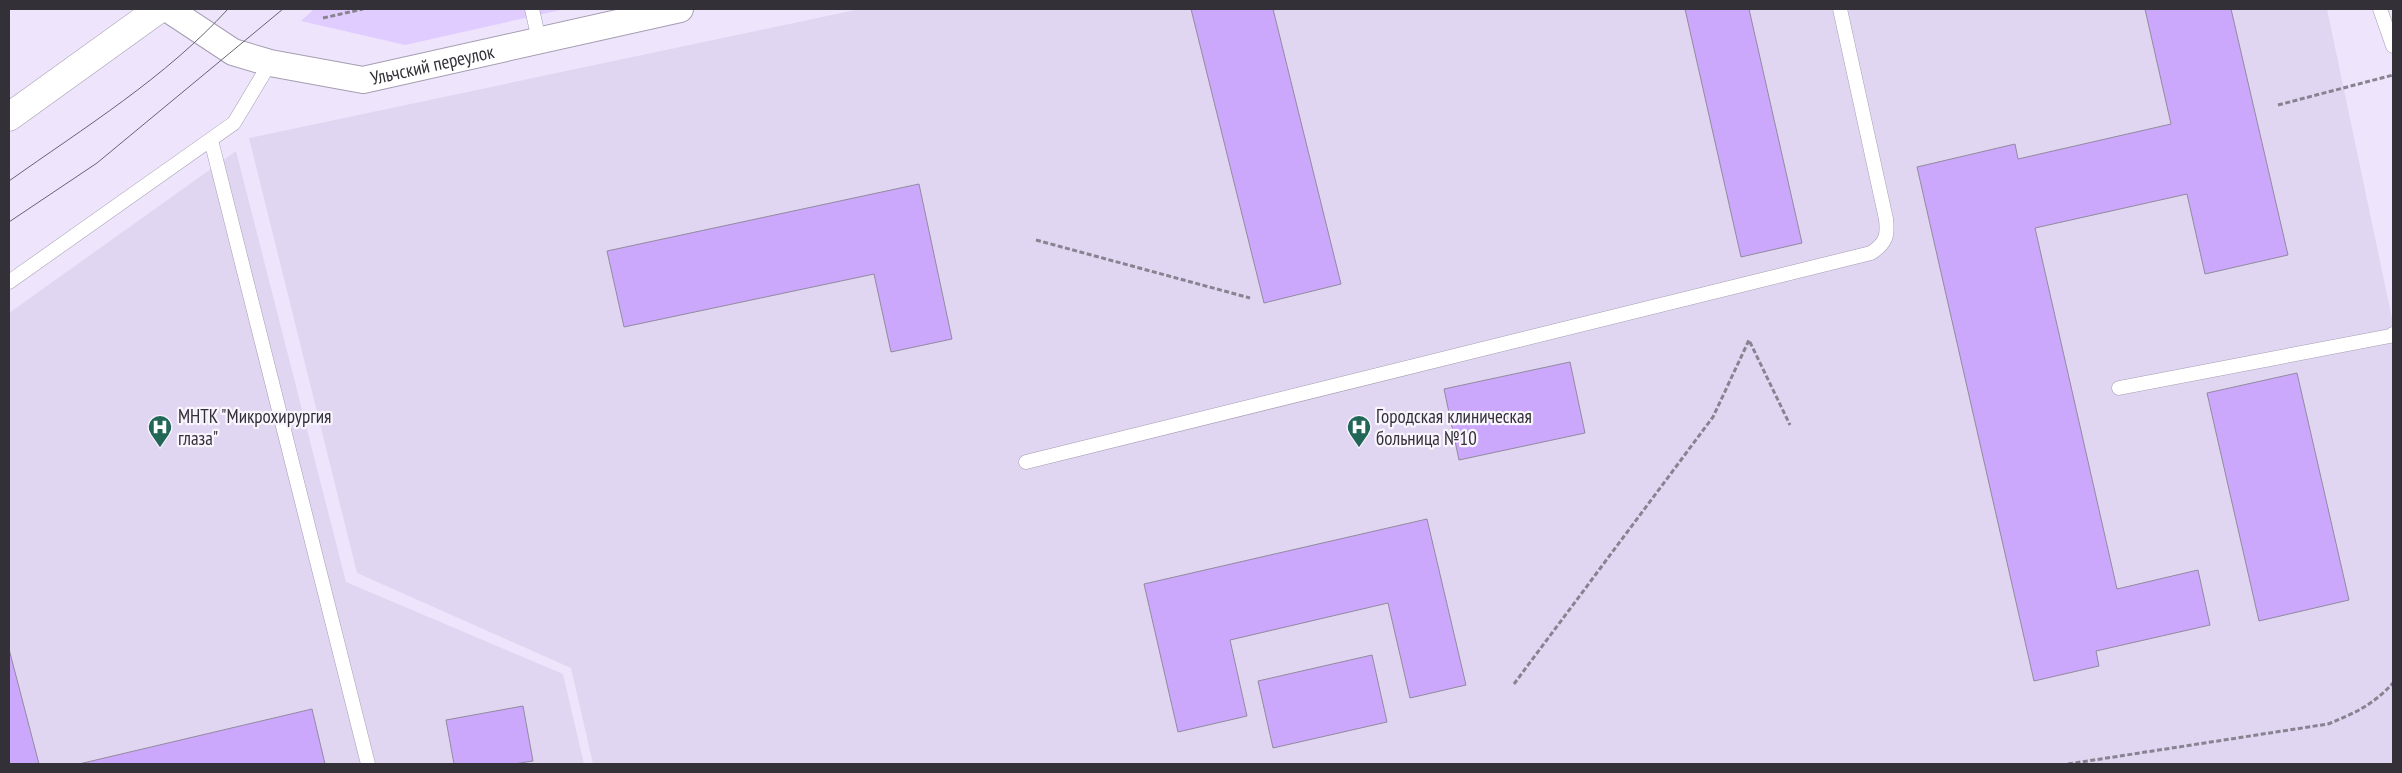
<svg xmlns="http://www.w3.org/2000/svg" width="2402" height="773" viewBox="0 0 2402 773" font-family="'PT Sans Narrow',sans-serif">
  <rect width="100%" height="100%" fill="#eee5fc"/>
  <path fill="#e1d6f2" d="M860,9h1467l66,314v441h-1800l-22,-96 -214,-95 -108,-435z
    M236,151l110,431 217,92 21,90h-575v-451z"/>
  <path fill="#e0ccfe" d="M314,9h251l-160,36 -104,-24z"/>
  <path fill="#cba8fc" stroke="#928a9e" d="M1191,9h82l68,275 -77,19z
    M1685,9h64l53,234 -61,14z
    M2145,9h86l57,246 -83,19 -18,-80 -152,34 82,361 81,-19 12,55 -114,26 3,15 -65,15 -117,-514 98,-23 3,15 153,-35z
    M919,184l33,155 -61,13 -17,-78 -250,53 -17,-76z
    M1570,362l15,71 -126,27 -15,-71z
    M2297,373l52,227 -90,21 -52,-228z
    M1427,519l39,166 -56,13 -22,-95 -158,37 17,76 -69,16 -34,-148z
    M9,649l30,115h-30z
    M1372,655l15,67 -114,26 -15,-67z
    M523,706l10,55 -19,3h-60l-8,-44z
    M312,709l13,55h-246z"/>
  <g fill="none" stroke-linecap="round" stroke-linejoin="round">
    <g stroke="#a59db2" stroke-width="15">
      <path id="lane" d="M532,9l7,31
        M2380,9l13,37
        M211,140l157,624
        M9,282l225,-159 36,-60
        M2119,388l271,-52 3,-2
        M1026,462l845,-209c15,-10 17,-17 15,-34l-46,-210"/>
    </g>
    <g stroke="#a59db2" stroke-width="28">
      <g id="street">
        <path id="s1" d="M168,9l65,43 37,11 93,17 317,-71"/>
      </g>
    </g>
    <g stroke="#a59db2" stroke-width="29">
      <path id="secondary" d="M9,117l150,-108"/>
    </g>
    <path stroke="#888391" stroke-width="3" stroke-dasharray="5 2.5" stroke-linecap="butt" d="M323,18l40,-9
      M2278,105l115,-30
      M1036,240l214,58
      M1514,684l199,-267 36,-77 41,85
      M2068,764l260,-40c27,-11 45,-19 65,-41"/>
    <use href="#lane" stroke="#fff" stroke-width="14"/>
    <use href="#street" stroke="#fff" stroke-width="26"/>
    <use href="#secondary" stroke="#fff" stroke-width="28"/>
    <path stroke="#68636f" stroke-width="1" d="M9,181c76,-54 156,-103 219,-172
      M9,222l88,-59 186,-154"/>
  </g>
  <defs>
    <g id="hospital-pin" transform="scale(1.25)"><path d="M0 17L-7.5 6A9.5 9.5 0 1 1 7.5 6Z" fill="#226657" stroke="#f9f5fe"/><path d="M-5-5h3v3.5h4V-5h3V5h-3V1.5h-4V5h-3Z" fill="#fff"/></g>
  </defs>
  <g fill-rule="evenodd">
    <use href="#hospital-pin" x="160" y="427"/>
    <use href="#hospital-pin" x="1359" y="427"/>
  </g>
  <g text-anchor="middle" stroke-width="4.5" stroke-linejoin="round" paint-order="stroke">
    <g font-size="19" fill="#333038" stroke="#f9f5fe">
      <text dy="7" stroke="none"><textPath href="#s1" startOffset="282">Ульчский переулок</textPath></text>
    </g>
    <g font-size="19" fill="#333038" stroke="#f9f5fe" text-anchor="start">
      <text x="178" y="423">МНТК "Микрохирургия<tspan x="178" dy="22">глаза"</tspan></text>
      <text x="1376" y="423">Городская клиническая<tspan x="1376" dy="22">больница №10</tspan></text>
    </g>
  </g>
  <rect width="2402" height="773" fill="none" stroke="#333038" stroke-width="20"/>
</svg>
